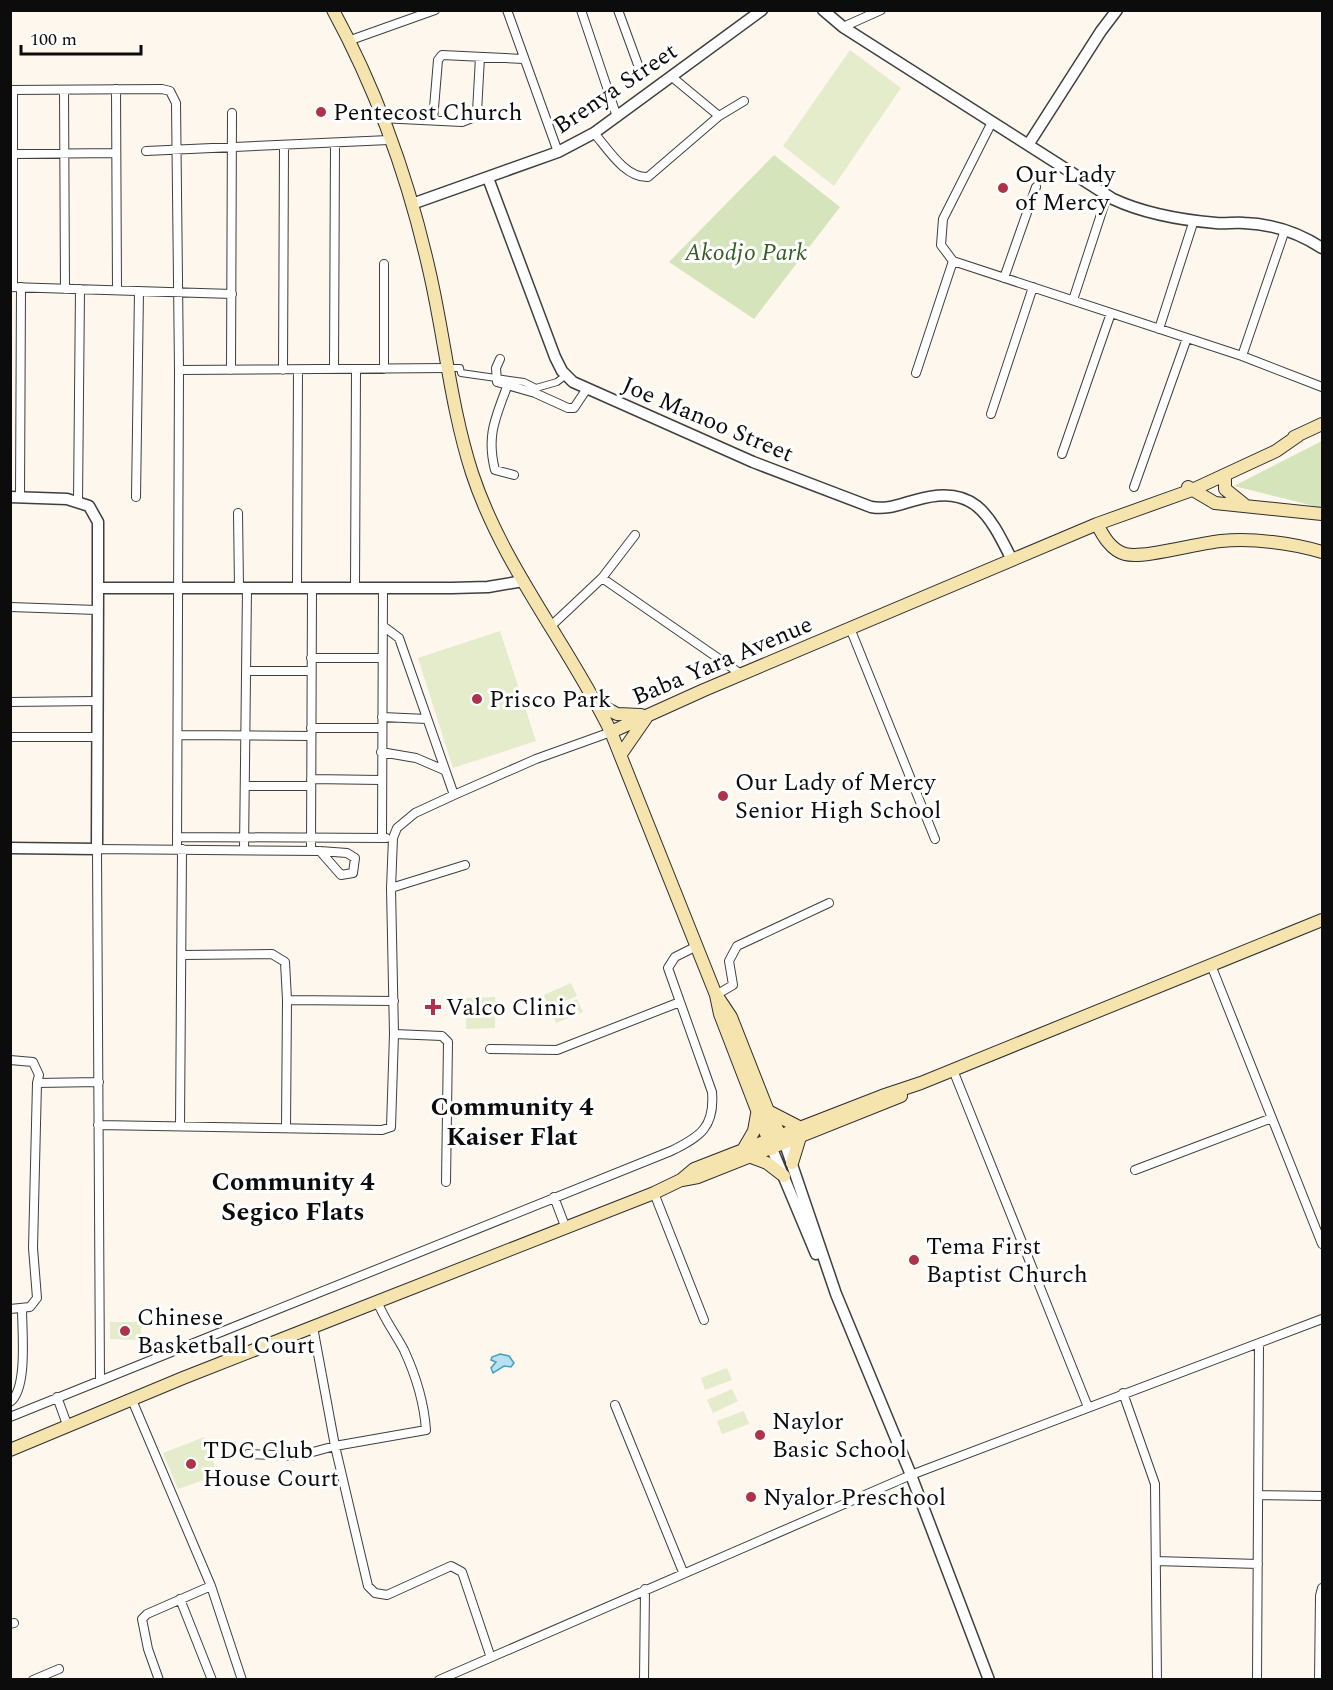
<svg xmlns="http://www.w3.org/2000/svg" width="1333" height="1690" viewBox="0 0 1333 1690" font-family="Spectral,serif">
  <rect width="100%" height="100%" fill="#fdf7ed"/>
  <path fill="#d5e4ba" d="M774,155l66,52 -86,112 -85,-57z
    M1322,441v67l-88,-22z"/>
  <path fill="#e5eccb" d="M850,50l51,38 -67,98 -51,-40z
    M500,631l36,110 -83,27 -35,-110z
    M571,983l6,13 -28,12 -5,-13z
    M495,997l1,14 -31,1v-14z
    M577,999l6,13 -27,11 -5,-13z
    M466,1015h29v13l-29,1z
    M110,1322h31v18l-31,-1z
    M727,1368l5,12 -27,10 -4,-12z
    M732,1389l6,12 -25,12 -6,-13z
    M744,1411l5,13 -27,10 -5,-13z
    M204,1437l14,38 -40,14 -15,-36z"/>
  <path fill="#b6e2ef" stroke="#459fbe" stroke-width="1.5" d="M500,1354l9,2 5,7 -3,4 -7,-1 -11,7 -2,-5 5,-6 -5,-2 1,-3z"/>
  <g fill="none" stroke-linecap="round" stroke-linejoin="round">
    <g stroke="#3f3f3f" stroke-width="8">
      <path id="pedestrian" d="M448,368h12l1,5 63,9 12,6 21,-6 9,-7"/>
    </g>
    <g stroke="#3f3f3f" stroke-width="10">
      <path id="minor" d="M507,10l51,142
        M581,10l36,107
        M618,10l23,63
        M843,27l38,-17
        M348,41l87,-31
        M672,77l47,39
        M116,89l1,201
        M10,90l152,-1 8,2 6,12 3,267 -2,479
        M13,90v197
        M64,90l1,199
        M380,118l82,4 10,-4 5,-6 3,-55
        M433,120l5,-60 4,-5 82,4
        M992,122l-49,97 -2,26 12,16 289,95 80,31
        M594,133c14,16 31,45 54,44l71,-61 25,-15
        M146,151l243,-11
        M13,154l103,-1
        M384,264v105
        M1004,278l32,-91
        M10,287l222,7
        M1073,300l34,-104
        M1159,329l35,-109
        M1242,356l43,-126
        M500,359l-4,9 1,14 38,11 33,15h6l12,-18
        M334,369l1,-226
        M179,370l269,-2
        M231,370l1,-257
        M283,370l1,-224
        M916,373l37,-112
        M508,384c-12,33 -22,51 -13,86l19,5
        M991,414l42,-127
        M1062,454l49,-141
        M1134,487l53,-149
        M20,497l1,-210
        M136,497l3,-206
        M78,501l2,-212
        M238,513l1,74
        M635,535l-33,43 139,96
        M297,587l1,-217
        M355,588l1,-219
        M10,607l87,3
        M383,626l16,12 55,157
        M551,626l51,-48
        M850,628l85,211
        M311,658h71
        M247,671h64
        M10,702l87,-1
        M382,717l45,2
        M311,728h70
        M178,735l133,1
        M10,737h87
        M381,752l35,6 28,12
        M311,779l70,1
        M245,786h66
        M177,837l209,1
        M382,837l1,-249
        M244,850l3,-262
        M311,851l1,-263
        M391,888l74,-23
        M182,955l90,-1 13,8 2,38 -1,127
        M1211,965l111,279
        M716,995l17,-10 -4,-24 8,-15 92,-43
        M287,1000l107,1
        M394,1034l48,2 6,6 -2,140
        M490,1049l67,1 123,-48
        M10,1060l23,2 6,13 -2,8 -4,165 4,50 -7,9 -20,2
        M953,1070l135,337
        M37,1083l62,-1
        M98,1125l284,5 9,-3 3,-93 -3,-146 2,-50 4,-10 18,-15 39,-18 82,-36 75,-27
        M180,1126l2,-277
        M1135,1170l137,-52
        M654,1193l50,127
        M554,1197l11,29
        M313,1327l22,119 33,140 7,7 12,2 64,-29 11,6 28,83
        M100,1380l-3,-531 223,2 27,2 8,5 -2,15 -12,2 -21,-24
        M1123,1393l32,91 2,196
        M57,1397l11,30
        M132,1400l79,186 31,94
        M10,1402c18,-13 12,-71 12,-93
        M615,1405l68,167
        M10,1417l661,-266c29,-14 44,-24 41,-59l-44,-124 7,-11 22,-11
        M248,1454l50,2 37,-10 91,-16c-2,-29 -10,-54 -22,-80 -9,-17 -20,-31 -27,-49
        M1258,1495l64,1
        M1156,1561l102,3
        M180,1599l32,81
        M10,1624l4,-1
        M33,1680l26,-11
        M159,1680l-11,-31 -6,-30 5,-5 64,-28
        M439,1680l472,-205 411,-156
        M644,1680l1,-91
        M1257,1680l2,-337
        M1319,1680l1,-84 2,-8"/>
    </g>
    <g stroke="#3f3f3f" stroke-width="13">
      <path id="tertiary" d="M823,10l20,17 270,172c32,15 68,21 103,24 9,1 19,-1 28,0 28,1 55,10 78,25
        M1028,145l73,-114 16,-21
        M488,178l67,179 7,14 11,11 180,80 118,45c17,3 29,-3 45,-7 58,-17 73,14 96,60
        M412,204l146,-52 36,-19 168,-123
        M10,497l57,2 22,7 9,16v66
        M10,848l87,1 1,-261h354l36,-1 35,-6
        M785,1144l51,150 75,181 78,205
        M772,1149l44,105"/>
    </g>
    <g stroke="#2e2e2e" stroke-width="14">
      <path id="secondary" d="M333,10c44,81 77,174 97,264 15,66 21,134 42,199 31,94 96,171 139,259l105,263 4,19 52,135
        M1294,437l28,-13
        M1225,475v14l21,17
        M1188,487l27,16 107,11
        M1097,524c6,12 14,26 28,30 18,5 73,-11 96,-13 32,-3 71,2 101,11
        M598,704l19,10 24,1
        M611,732l93,-42 393,-166 95,-34 84,-39 23,-16
        M621,754l25,-36
        M717,996l14,21 37,94 15,30
        M768,1111l33,17
        M743,1150l11,-19 3,-17
        M751,1157l16,6 17,13
        M792,1163l8,-26
        M682,1180l16,-3 203,-81
        M10,1450l173,-72 471,-185 27,-13 13,-11 188,-73 39,-13 401,-163"/>
    </g>
    <use href="#pedestrian" stroke="#fff" stroke-width="6"/>
    <use href="#minor" stroke="#fff" stroke-width="8"/>
    <use href="#tertiary" stroke="#fff" stroke-width="10"/>
    <use href="#secondary" stroke="#f6e4ae" stroke-width="12"/>
  </g>
  <g fill="#ac334a" stroke="#fff" stroke-width="2">
    <circle cx="321" cy="112" r="6"/>
    <circle cx="1003" cy="188" r="6"/>
    <circle cx="477" cy="699" r="6"/>
    <circle cx="723" cy="796" r="6"/>
    <path d="M430 998h6v6h6v6h-6v6h-6v-6h-6v-6h6z"/>
    <circle cx="914" cy="1260" r="6"/>
    <circle cx="125" cy="1331" r="6"/>
    <circle cx="760" cy="1435" r="6"/>
    <circle cx="191" cy="1464" r="6"/>
    <circle cx="751" cy="1497" r="6"/>
  </g>
  <g text-anchor="middle" stroke-width="6" stroke-linejoin="round" paint-order="stroke">
    <g font-size="24" fill="#0c0c0c" stroke="#fff">
      <text transform="translate(615 88) rotate(-34)" y="8">Brenya Street</text>
      <text transform="translate(708 419) rotate(23)" y="8">Joe Manoo Street</text>
      <text transform="translate(722 660) rotate(-23)" y="8">Baba Yara Avenue</text>
    </g>
    <g font-size="24" fill="#0c0c0c" stroke="#fff" text-anchor="start">
      <text x="333" y="120">Pentecost Church</text>
      <text x="1015" y="182">Our Lady<tspan x="1015" dy="28">of Mercy</tspan></text>
      <text x="489" y="707">Prisco Park</text>
      <text x="735" y="790">Our Lady of Mercy<tspan x="735" dy="28">Senior High School</tspan></text>
      <text x="446" y="1015">Valco Clinic</text>
      <text x="926" y="1254">Tema First<tspan x="926" dy="28">Baptist Church</tspan></text>
      <text x="137" y="1325">Chinese<tspan x="137" dy="28">Basketball Court</tspan></text>
      <text x="772" y="1429">Naylor<tspan x="772" dy="28">Basic School</tspan></text>
      <text x="203" y="1458">TDC Club<tspan x="203" dy="28">House Court</tspan></text>
      <text x="763" y="1505">Nyalor Preschool</text>
    </g>
    <g font-size="24" font-style="italic" fill="#375c24" stroke="#fff">
      <text x="746" y="260">Akodjo Park</text>
    </g>
    <g font-size="26" font-weight="bold" fill="#0c0c0c" stroke="#fff">
      <text x="512" y="1115">Community 4<tspan x="512" dy="30">Kaiser Flat</tspan></text>
      <text x="293" y="1190">Community 4<tspan x="293" dy="30">Segico Flats</tspan></text>
    </g>
  </g>
  <rect width="1333" height="1690" fill="none" stroke="#0c0c0c" stroke-width="24"/>
  <path d="M21 45v9h120v-9" fill="none" stroke="#0c0c0c" stroke-width="3"/>
  <text x="30" y="45" font-size="18" fill="#0c0c0c" stroke="#ffffff" stroke-width="4.5" paint-order="stroke">100 m</text>
</svg>
